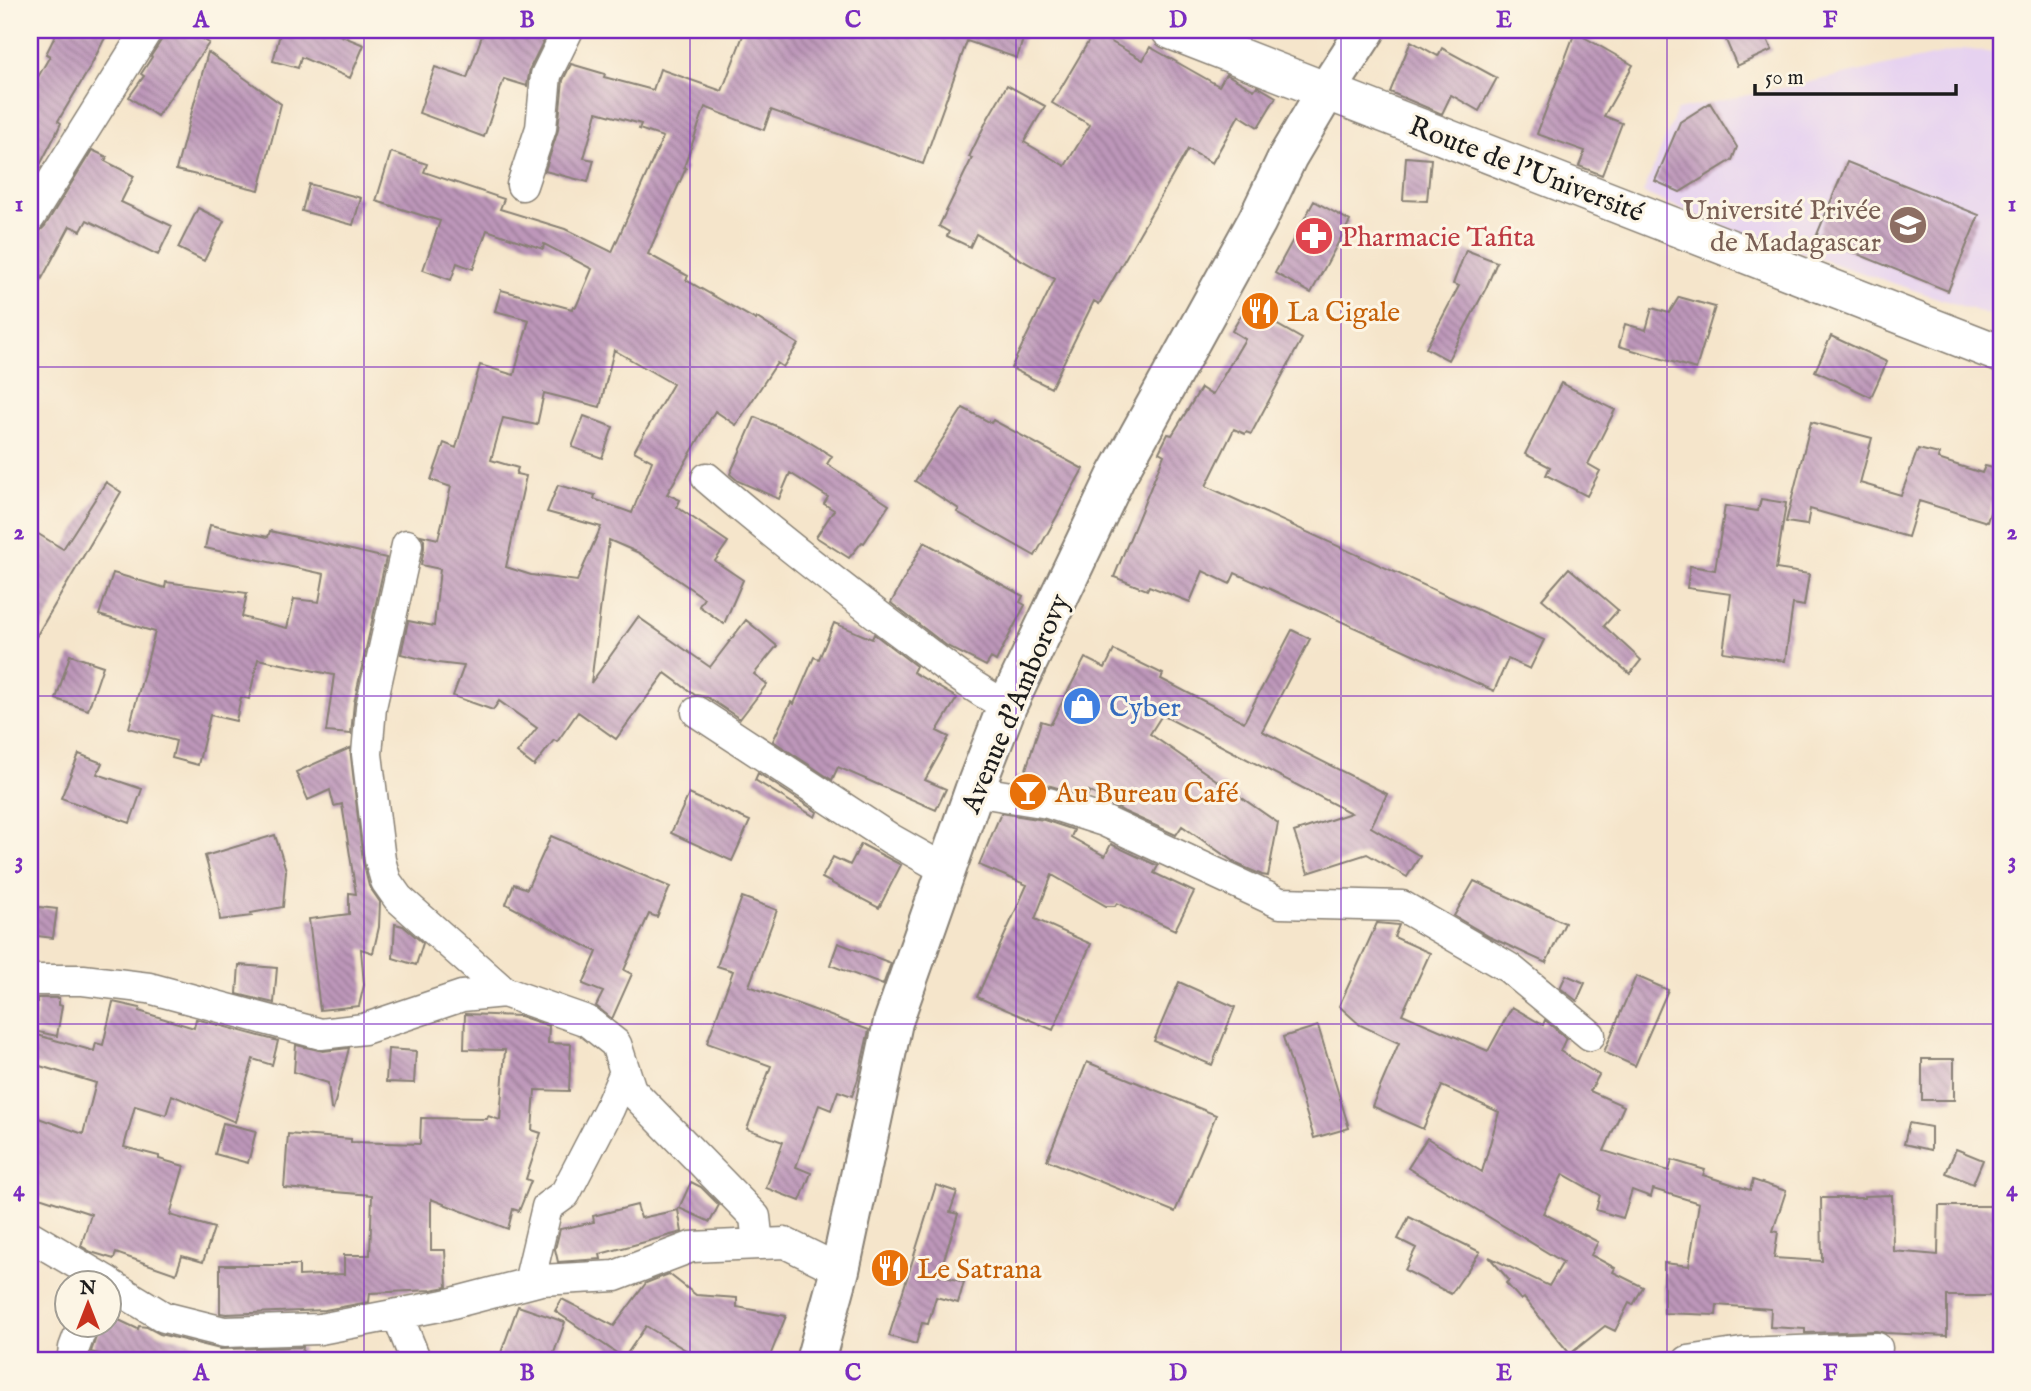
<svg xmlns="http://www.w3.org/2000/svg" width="2031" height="1391" viewBox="0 0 2031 1391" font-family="'IM FELL English',serif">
  <defs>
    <pattern id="building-back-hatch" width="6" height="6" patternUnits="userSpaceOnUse" patternTransform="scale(1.75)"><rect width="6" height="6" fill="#bd97ba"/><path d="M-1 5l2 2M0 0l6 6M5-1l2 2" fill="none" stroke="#997a96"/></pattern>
  </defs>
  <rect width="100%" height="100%" fill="#fcf5e5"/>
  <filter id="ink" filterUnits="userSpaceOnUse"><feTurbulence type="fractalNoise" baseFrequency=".0143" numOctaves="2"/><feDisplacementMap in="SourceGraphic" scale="14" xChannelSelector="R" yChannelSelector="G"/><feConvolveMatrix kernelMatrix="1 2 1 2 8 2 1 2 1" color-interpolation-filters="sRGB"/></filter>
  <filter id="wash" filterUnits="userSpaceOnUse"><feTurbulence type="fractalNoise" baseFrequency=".00686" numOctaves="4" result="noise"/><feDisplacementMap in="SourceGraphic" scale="28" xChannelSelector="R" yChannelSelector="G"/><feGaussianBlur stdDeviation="1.57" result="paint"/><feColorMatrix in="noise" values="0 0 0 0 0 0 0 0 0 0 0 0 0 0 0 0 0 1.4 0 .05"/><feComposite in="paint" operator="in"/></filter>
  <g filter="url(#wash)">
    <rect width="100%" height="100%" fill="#f5e5cb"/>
    <path fill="#e6d2f0" d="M1965,49l36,5v265l-268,-89 -90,-37 34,-83z"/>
    <g id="blocks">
      <path fill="url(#building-back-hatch)" fill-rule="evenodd" d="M58,30h51l-21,41 -30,50 3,2 -5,11 -26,50v-93l20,-35 -4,-2z
        M164,30h25l20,13 -52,73 -28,-19 15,-21 -3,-2 11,-17 -1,-1 11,-17z
        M281,30h46l37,15 -14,33 -49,-21 -3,11 -25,-7z
        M484,30h65l-19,38 -3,18 -23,-7 -20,58 -65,-24 16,-46 32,11z
        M745,30h281l-9,28 -50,-17 -44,123 -152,-54 -7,20 -59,-23 -21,60 2,1 -38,86 40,22 -2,4 70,40 1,-2 41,26 -15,23 -6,-4 -41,62 -21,-14 -48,83 13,6 -3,7 51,35 -13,19 28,19 -19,44 -25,-18 5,-8 -65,-45 -30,-13 -18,143 47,-66 72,50 36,-47 31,26 -23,28 13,10 -27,35 -33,-22 -12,-2 -30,-22 -49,66 -38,-27 -21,30 -3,-2 -20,26 -17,-13 20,-25 -38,-27 -6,9 -40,-14 11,-30 -26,-3 -37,-9 7,-33 26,5 6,-57 -19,-4 3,-17v-8l-3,-5 17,4 13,-52 -20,-7 13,-37 12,5 24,-83 34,10 15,-55 -34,-9 6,-21 71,19 1,-3 3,1 16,-38 -48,-25 -1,5 -56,-19 -14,39 -16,-6 -6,17 -28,-10 17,-49 -64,-20 15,-49 36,12 -3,8 80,27 -4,10 65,20 47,23 51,-115 -24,-8 2,-5 -44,-12 -13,46 10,2 -6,22 -43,-11 13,-41 5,-50 8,-16 34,10 -1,3 49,13 7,-21 62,22zM614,350l59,34 -39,67 18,10 -20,52 -38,-14 1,-4 -37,-10 -11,27 54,15 -24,54 -46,-6 -25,-8 20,-91 -10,-2 2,-6 -27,-8 12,-42 34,7 7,-32 56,14z
        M1744,30h19l9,20 -35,16 -12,-28z
        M1094,32l49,28 7,-13 69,39 7,-12 28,16 3,-4 19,11 -18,30 -19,-12 -27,48 -24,-14 -89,155 -5,-3 -43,87 -40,-20 44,-89 -79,-45 -6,13 -23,-11 2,-4 -10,-6 33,-68 -3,-1 19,-39 19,-33 38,21 -21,36 41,24 25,-41 -38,-22z
        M1575,32l58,33 -29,51 18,7 -20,52 -23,-9 6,-15 -48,-17z
        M1411,41l27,15 4,-8 55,30 -18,33 -28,-16 -9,19 -52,-22z
        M208,52l73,52 -22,86 -83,-20z
        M1710,103l27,44 -5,13 -52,32 -25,-11 25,-59z
        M92,150l15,7 -2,4 29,15 -13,26 51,24 -14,29 -71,-35 -6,11 -11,-5 -40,75v-67l8,-1 7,-7z
        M1406,157l25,2 -4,42 -24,-1z
        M1847,162l132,53 -31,76 -132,-54z
        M309,184l52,14 -8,27 -51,-14z
        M1314,201l36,20 -39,72 -36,-20z
        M198,208l26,13 -20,40 -26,-13z
        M1466,250l31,12 -11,26 -38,72 -22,-12 33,-62 -6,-2z
        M1679,297l36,10 -19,62 -77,-23 6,-22 21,6 6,-22 17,5z
        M1246,307l56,32 -51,95 -5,-2 -1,2 -11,-5 -28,57 338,154 -14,29 -22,-10 -14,32 -259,-118 -5,11 -27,-13 -13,31 -41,-16 -2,4 -33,-13 50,-122 -5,-3 9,-18 4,1 29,-47 11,7 33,-56 -13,-8z
        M1831,336l56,26 -16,35 -56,-26z
        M1561,383l54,27 -27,54 12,7 -13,25 -41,-21 4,-8 -25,-13z
        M963,408l28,15 2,-3 90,49 -48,87 -78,-44 2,-3 -44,-28z
        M584,416l29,11 -11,31 -30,-11z
        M755,417l44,19 33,20 -5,8 62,41 -25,38 -2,-1 -13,16 -33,-21 18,-27 -10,-6 4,-7 -38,-24 -11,26 -41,-18 -8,-7z
        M1811,422l61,16 -12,45 41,12 17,-46 21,5 -1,5 44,14 3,-7 16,4v8l-14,44 -68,-21 -11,36 -98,-28 -3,16 -21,-3z
        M106,482l15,10 -91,155v-118l33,20z
        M1761,499l25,4 -10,66 33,5 -5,32 -11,-2 -8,57 -62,-9 8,-58 -44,-6 3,-22 25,4 10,-64 33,5z
        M210,525l58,12 2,-6 116,27 -32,145 -3,31 -25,-2 8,-57 -76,-16 -9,40 -8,-2 -5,24 -26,-6 -12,50 -26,-7 4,-17 -47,-13 26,-96 -56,-17 14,-42 52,15 1,-6 81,11 -5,24 45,11 7,-29 25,3 5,-28 -119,-26z
        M924,542l99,54 -3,6 5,3 -29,56 -5,-3 -5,8 -39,-20 -56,-43z
        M1569,568l49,42 -14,16 37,34 -11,14 -88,-75z
        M834,623l38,16 2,-5 42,32 -3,6 44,26 -20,33 12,6 -24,43 21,9 -10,21 -98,-43 -6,13 -59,-39 18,-39 3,2 20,-47 5,2z
        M1292,630l18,9 -48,92 125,63 -16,33 49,29 -13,21 -40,-23 -59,19 -14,-41 57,-19 -189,-98 -12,19 128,89 -10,53 -6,-1 -25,-11 -55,-38 -6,9 -51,-23 -36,-21 -2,6 -36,-11 -37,-6 2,-4 7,3 18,-58 10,3 34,-66 20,10 9,-18 49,24 -2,5 83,43z
        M70,655l33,11 -15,44 -32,-11z
        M350,748l13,114 6,24 11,16 -1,25 -6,26 -12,-4 3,36 -5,21 -39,4 -11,-91 40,-5v-21l7,1 -14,-90 -8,2 -4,-16 -22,10 -12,-28z
        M79,754l23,9 -5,11 45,15 -12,34 -69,-25z
        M758,773l59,39 -2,5 -60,-37z
        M689,794l61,27 -18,40 -61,-28z
        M1001,813l43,7 30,10 -3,7 34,19 6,-12 47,22 -4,7 40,19 -19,38 -58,-27 -2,3h-9l-54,-31 -17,44 56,25 -38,86 -76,-33 50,-112 -48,-20z
        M275,835l11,35 -3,37 -32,6 1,3 -32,4 -2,-17 -13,-47z
        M551,836l119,51 -13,30 -8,-3 -25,56 8,4 -20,45 -16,-13 7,-14 -20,-8 14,-32 -91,-48 8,-20 13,5z
        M861,844l40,21 -22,43 -57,-30 11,-21 17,8z
        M1474,881l91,42 -19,40 -56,-26 -36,-21z
        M742,897l35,13 -28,76 120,44 -11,49 -6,17 -14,-5 -7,19 -12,-5 -23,62 15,6 -11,28 -34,-13 17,-46 -36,-13 24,-63 -64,-23 26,-72 -16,-5z
        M30,906l27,3 -4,29 -23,-3z
        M1377,923l22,2 -5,12 36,16 -28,61 86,37 24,-44 31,18 2,-5 21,18 -6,13 39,24 -9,16 34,15 -20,45 65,20 3,-11 33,10 -2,5 47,15 3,-10 33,11 -13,40 5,1 -4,26 48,3 -1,-63h43v-2l28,-1 1,56 45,4 1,-49h62v90h-54v40l-61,-3 -10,-2 -71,2v-4l-35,-2 1,-18 -54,-4 -1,10 -52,-2v-50l25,3 10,-63 -46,-14 -2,8 -19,-7 -9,28 -27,-8 4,-15 -37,-21 -20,39 55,29 -7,13 24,13 -2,4 30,15 -10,18 -4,-2 -14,28 -10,-5 -35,28 -46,-56 -3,2 -15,-17 3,-3 -20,-23 60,29 14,-24 -155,-94 19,-30 55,34 17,-60 -57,-26 -19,43 -51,-23 27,-63 -39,-18 -21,-19z
        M395,924l8,2 20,17 -7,22 -23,-7z
        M838,943l53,20 -8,22 -53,-20z
        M239,965l38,3 -3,35 -37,-9z
        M1566,975l19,8 -8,18 -17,-13z
        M1636,976l32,14 -33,76 -31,-14z
        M1179,982l56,25 -23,58 -58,-24z
        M37,998h22v7l3,1 -5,30 -23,-5 3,-20z
        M113,1002l27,6 -1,3 55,17 2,-9 82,22 -6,24 -19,-6 -18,63 -63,-27 -6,20 -31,-9 -11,41 35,9v3l25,7 -14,49 44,13 -11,34 -21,-6 -6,18 -60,-21 -2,6 -23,-7 -10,-6 10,-32 -61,-20v-79l53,19 13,-51 -66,-20 7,-28 57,16 2,-8 7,2z
        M465,1014l55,2 29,10 -1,17 23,1 -2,47 -34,-1 -3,40 9,3 -15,46 5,2 -12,30 -6,-2 -5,20 -77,-30v51h14l2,37 -16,3 -61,3 -1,9 -44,8 -99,4 -6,-1v-48h79v11l45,-2v-19h26l2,-60 -88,-7 4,-54 63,5v3l69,2 1,-26 66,1 1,-3 12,4 5,-70 -41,-1z
        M1318,1026l31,102 -35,10 -31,-101z
        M296,1045l27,6 26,-3 -16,62 -2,-1 -3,-26 -34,-11z
        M388,1049l28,2 -2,32 -28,-1z
        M1922,1059h32v41h-32z
        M1087,1062l129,53 -41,97 -128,-52z
        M223,1123l33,8 -8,32 -33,-9z
        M1909,1123l22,4v23l-27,-6z
        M1956,1149l27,11 -10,24 -27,-11z
        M691,1182l10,5 18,18 -9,17 -31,-14z
        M936,1185l21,7 -7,20 8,2 -19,61 25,7 -6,21 -22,-6 -8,27 -6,-1 -6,21 -27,-8z
        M637,1205l4,13 37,-8 4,22 -82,22 1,5 -43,3 -3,-13 5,-20 34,-7 -1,-6z
        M1409,1217l71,35 -29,42 -46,-24 11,-22 -18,-9z
        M669,1274l27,21 41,3v9l49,9 -18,45h-64l-58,-35 -22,32 -69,-47 7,-12 52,27 32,-43z
        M518,1306l47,16 -14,39h-53z
        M108,1315l30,14 1,-3 8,1 13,7 60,15 83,-2 -2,14h-197l1,-5 -14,-4 9,-27h8z"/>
    </g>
  </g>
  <g filter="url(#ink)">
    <use href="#blocks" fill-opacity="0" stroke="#888074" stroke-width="2"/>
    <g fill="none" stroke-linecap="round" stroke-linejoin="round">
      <g stroke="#888074" stroke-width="33">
        <path id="minor" d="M522,185l19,-57 5,-53 22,-45
          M30,217l117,-187
          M707,478c60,52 122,100 185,148 38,28 73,58 115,80
          M407,545l-36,162 -4,47 13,106 6,21 12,17 106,94
          M697,712l194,127 55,31
          M974,791l74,12 56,18 176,82 122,3 107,62 81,67
          M30,980h53l66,8 172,46 43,-5 98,-33 42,-4 83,29 29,23 15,46 124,127 3,27
          M30,1236l78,46
          M108,1283l56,34 60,15 96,-3 125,-24 96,-25 74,-4 76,-29 94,-4 55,27
          M529,1283l18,-76 18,-13 44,-85 16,-37
          M397,1314l19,47
          M72,1361l2,-13 9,-24
          M1688,1361l54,-8 135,-5"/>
      </g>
      <g stroke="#888074" stroke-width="40">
        <path id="tertiary" d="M1170,30l831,324"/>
      </g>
      <g stroke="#888074" stroke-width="42">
        <path id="secondary" d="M815,1361l25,-91 53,-248 81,-231 33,-85 109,-229 141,-256 31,-65 39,-66 39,-60"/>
      </g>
      <use href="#minor" stroke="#fff" stroke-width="30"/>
      <use href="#tertiary" stroke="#fff" stroke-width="37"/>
      <use href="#secondary" stroke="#fff" stroke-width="38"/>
    </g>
  </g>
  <path fill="none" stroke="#7b2cbf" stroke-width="2" stroke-opacity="0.55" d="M364,30v1331M690,30v1331M1016,30v1331M1341,30v1331M1667,30v1331M30,367h1971M30,696h1971M30,1024h1971"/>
  <defs>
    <g id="university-disc" transform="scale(2.0125)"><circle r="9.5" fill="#8d6e63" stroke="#fcf5e5"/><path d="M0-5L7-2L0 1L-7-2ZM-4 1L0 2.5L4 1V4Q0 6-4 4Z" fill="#fff"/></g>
    <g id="pharmacy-disc" transform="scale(2.0125)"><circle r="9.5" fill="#e0444e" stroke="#fcf5e5"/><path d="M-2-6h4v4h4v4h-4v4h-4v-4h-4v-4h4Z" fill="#fff"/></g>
    <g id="restaurant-disc" transform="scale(2.0125)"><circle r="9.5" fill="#e8710a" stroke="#fcf5e5"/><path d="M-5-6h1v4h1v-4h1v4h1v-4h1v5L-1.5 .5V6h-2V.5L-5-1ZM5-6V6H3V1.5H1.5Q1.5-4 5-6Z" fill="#fff"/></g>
    <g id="shop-disc" transform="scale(2.0125)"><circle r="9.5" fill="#3f7fe0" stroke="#fcf5e5"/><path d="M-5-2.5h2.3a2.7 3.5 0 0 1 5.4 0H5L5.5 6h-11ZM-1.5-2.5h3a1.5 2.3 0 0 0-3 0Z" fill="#fff"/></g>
    <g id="bar-disc" transform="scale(2.0125)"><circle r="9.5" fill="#e8710a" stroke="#fcf5e5"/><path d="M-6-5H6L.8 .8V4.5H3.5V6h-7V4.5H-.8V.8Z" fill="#fff"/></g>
  </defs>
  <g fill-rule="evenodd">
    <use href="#university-disc" x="1908" y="225"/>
    <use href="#pharmacy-disc" x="1314" y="236"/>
    <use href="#restaurant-disc" x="1260" y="311"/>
    <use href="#shop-disc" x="1082" y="706"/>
    <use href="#bar-disc" x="1028" y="792"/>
    <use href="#restaurant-disc" x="890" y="1268"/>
  </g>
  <g text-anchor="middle" stroke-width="6" stroke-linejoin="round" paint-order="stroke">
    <g font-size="28" fill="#1c1c1c" stroke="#fcf5e5">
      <text transform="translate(1527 168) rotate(21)" y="10">Route de l'Université</text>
      <text transform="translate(1014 703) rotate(-67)" y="10">Avenue d'Amborovy</text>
    </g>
    <g font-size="28" fill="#785e54" stroke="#fcf5e5" text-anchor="end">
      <text x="1881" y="219">Université Privée<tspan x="1881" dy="32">de Madagascar</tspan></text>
    </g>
    <g font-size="28" fill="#be3a42" stroke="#fcf5e5" text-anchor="start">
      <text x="1341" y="246">Pharmacie Tafita</text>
    </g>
    <g font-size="28" fill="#c56008" stroke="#fcf5e5" text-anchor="start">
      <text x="1287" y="321">La Cigale</text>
      <text x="1055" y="802">Au Bureau Café</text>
      <text x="917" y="1278">Le Satrana</text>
    </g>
    <g font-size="28" fill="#366cbe" stroke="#fcf5e5" text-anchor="start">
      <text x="1109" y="716">Cyber</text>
    </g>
  </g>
  <rect width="2031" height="1391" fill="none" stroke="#fcf5e5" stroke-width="77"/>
  <g transform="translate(88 1304)"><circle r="33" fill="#fcf5e5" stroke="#a29e95" stroke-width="2"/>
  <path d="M0-5L12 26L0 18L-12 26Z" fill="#c8321e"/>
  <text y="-10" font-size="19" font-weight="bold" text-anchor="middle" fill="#1c1c1c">N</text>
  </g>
  <path d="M1755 84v10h201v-10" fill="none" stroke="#1c1c1c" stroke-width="3.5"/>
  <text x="1765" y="84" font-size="21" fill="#1c1c1c" stroke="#fcf5e5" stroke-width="5" paint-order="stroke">50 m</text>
  <rect x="38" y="38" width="1955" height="1314" fill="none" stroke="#7b2cbf" stroke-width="2.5"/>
  <g font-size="23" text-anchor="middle" font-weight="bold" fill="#7b2cbf">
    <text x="201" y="27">A</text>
    <text x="527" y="27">B</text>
    <text x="853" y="27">C</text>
    <text x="1178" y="27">D</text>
    <text x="1504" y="27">E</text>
    <text x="1830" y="27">F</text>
    <text x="19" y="211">1</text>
    <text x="2012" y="211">1</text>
    <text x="19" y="539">2</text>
    <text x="2012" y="539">2</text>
    <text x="19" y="868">3</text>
    <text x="2012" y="868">3</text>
    <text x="19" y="1196">4</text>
    <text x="2012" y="1196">4</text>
    <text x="201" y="1380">A</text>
    <text x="527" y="1380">B</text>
    <text x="853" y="1380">C</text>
    <text x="1178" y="1380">D</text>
    <text x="1504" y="1380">E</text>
    <text x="1830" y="1380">F</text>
  </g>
</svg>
